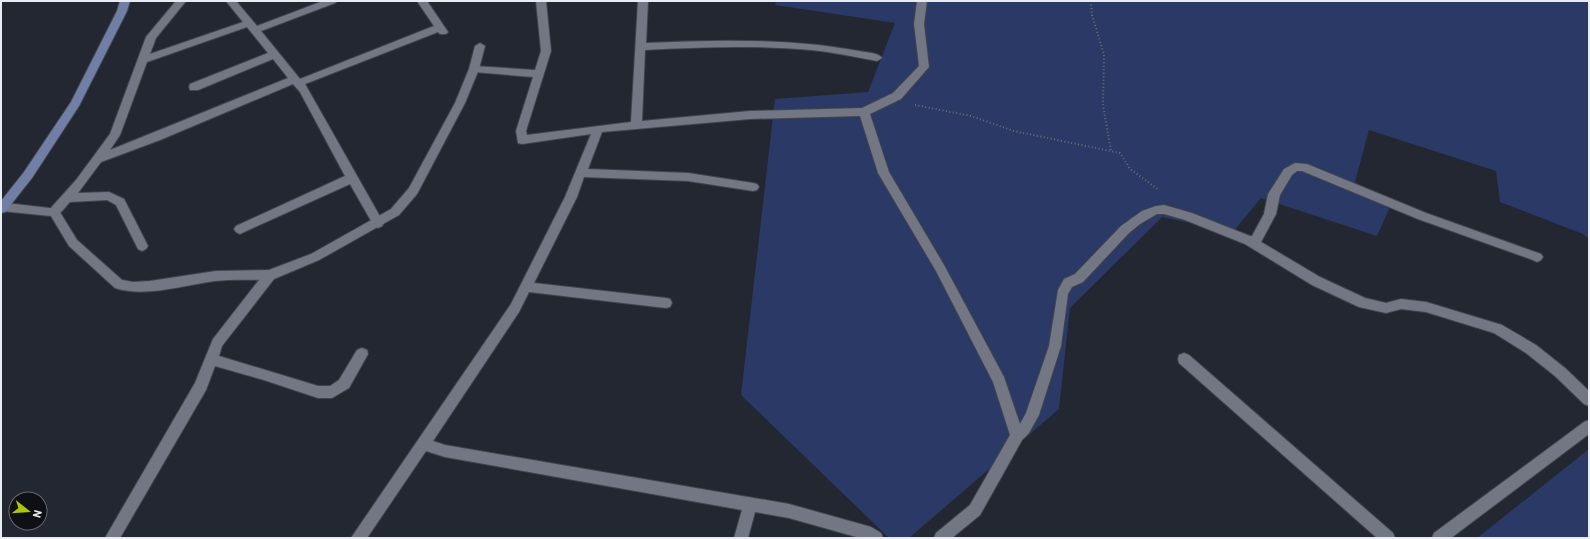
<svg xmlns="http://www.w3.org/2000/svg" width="1590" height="539" viewBox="0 0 1590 539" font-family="Barlow,sans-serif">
  <rect width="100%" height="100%" fill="#232731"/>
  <path fill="#2a3966" d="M776,1h813v238l-6,-5 -83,-32 -4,-31 -127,-41 -14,52 34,27 -12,27 -116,-38 -28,34 -71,-15 -92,91 -11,101 -150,129h-20l-148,-143 34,-296 93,-7 27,-69 -120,-18z
    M1589,449v89h-112z"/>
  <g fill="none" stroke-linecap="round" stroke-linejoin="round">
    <g stroke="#41454d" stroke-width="2">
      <path id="lane" d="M480,43l5,3 -6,23 -14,34 -48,91 -18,21 -80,45 -45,19 -4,1c-18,0 -37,-1 -55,1 -32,4 -69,17 -100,7l-46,-42 -18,-30 -50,-5v-10l5,2 52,6 19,31 45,40 11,2 17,-1 66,-10 53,-1 42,-16 80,-45 18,-21 46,-85 14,-34 6,-23z"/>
    </g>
    <g stroke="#41454d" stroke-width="2">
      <path id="street" d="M176,1h10l-30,37 -6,16 93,-32 -17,-21h10l21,25 66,-25h14l-2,2 -74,28 39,48 134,-53 -17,-25h10l21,31 -2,2h-6l-2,-2 -133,52 77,136 2,3 -2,3 -4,2 -4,-2 -24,-42 -106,48 -4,2 -4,-2 -2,-3 2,-3 109,-50 -45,-84 -7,-8 -133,56 -59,22 -23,31 31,-1 15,7 24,47 -2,3 -4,2 -4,-2 -22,-44 -9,-5 -37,2c-6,6 -11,16 -20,13l-2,-3 2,-3 26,-29 34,-46 36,-97zM247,27l21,26 -78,31 -1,3 1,3h8l75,-31 15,19 -178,72 10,-15 27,-73z
        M536,1h10l5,50 -25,80 1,4 104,-13 7,-121h10l-2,42c71,-3 142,-5 213,8 7,2 19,1 23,7l-5,3c-22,-4 -44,-9 -66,-11 -56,-5 -111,-3 -166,0l-3,71 108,-10 112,-3 31,-15 26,-27 -5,-42 3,-23h10l-3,23 5,43 -28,32 -31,15 19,58 55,93 60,112 16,47 6,-11 23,-67 9,-56 6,-11 11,-5 46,-48 21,-15 14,-5 8,-1 28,8 58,23h2l12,-22 4,-20 16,-25 11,-6 12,1 119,49 115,41 2,3 -2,3 -4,2 -4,-2 -115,-41 -116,-48h-5l-5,4 -12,20 -4,19 -15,28 59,35 45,21 21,5 15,-4 25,3 76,23 34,20 29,23 24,23v15l-5,-2 -29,-28 -29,-23 -32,-20 -68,-21 -25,-3 -15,4 -27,-6 -47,-22 -67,-41 -60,-24 -21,-6h-7l-17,10 -11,9 -46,49 -11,5 -4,7 -7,52 -22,69 -10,18 -7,7 -42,75 -28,23h-18l2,-5 34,-28 40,-70 -17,-53 -57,-111 -58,-98 -18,-57 -110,3 -148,13 -14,37 100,4 65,10 4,1 2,3 -2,3 -4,1 -65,-10 -104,-4 -7,20 -43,86 132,15 4,1 2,4 -2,4 -4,1 -137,-16 -10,20 -86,129 12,4 344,59 82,23 10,6 2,5h-23l-71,-20 -34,-6 -7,26h-14l8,-28 -297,-53 -19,-6 -59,87h-16l160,-234 54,-107 26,-63 -69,10 -4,-1 -2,-12 17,-54 -59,-5 -5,-3 5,-3 61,4 6,-19z
        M270,270l4,1 2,4 -2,4 -52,67 -3,10 99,30h12l9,-6 18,-30 5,-2 5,2 1,4 -19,34 -17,10h-14l-54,-18 -49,-14 -9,24 -86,148h-15l90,-155 18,-44 53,-68z
        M1184,353l5,2 204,178 2,5h-18l-198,-175 -1,-4 1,-4z
        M1589,420v14l-138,104h-19l2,-5 150,-111z"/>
    </g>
    <g stroke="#41454d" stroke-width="2">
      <path id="secondary" d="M120,1h10l-3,10 -48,95 -47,72 -27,34 -4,1v-12l23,-29 47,-70 46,-91z"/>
    </g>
    <path stroke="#6b6f78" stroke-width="2" stroke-dasharray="1 2.5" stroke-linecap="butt" d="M1091,1l1,14 12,40 -1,50 8,46
      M915,105l56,11 43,15 106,22 10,16 29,21"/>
    <use href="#lane" fill="#727783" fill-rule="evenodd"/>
    <use href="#street" fill="#727783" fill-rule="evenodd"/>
    <use href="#secondary" fill="#717fa6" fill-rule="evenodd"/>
  </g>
  <rect width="1590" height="539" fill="none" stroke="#e8ebf2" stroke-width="4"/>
  <g transform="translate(28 511) rotate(107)"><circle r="19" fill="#0e1015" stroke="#65686d"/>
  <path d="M0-3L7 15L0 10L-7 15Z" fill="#aec60a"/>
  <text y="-6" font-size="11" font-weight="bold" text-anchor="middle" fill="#e8ebf2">N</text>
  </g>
</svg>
